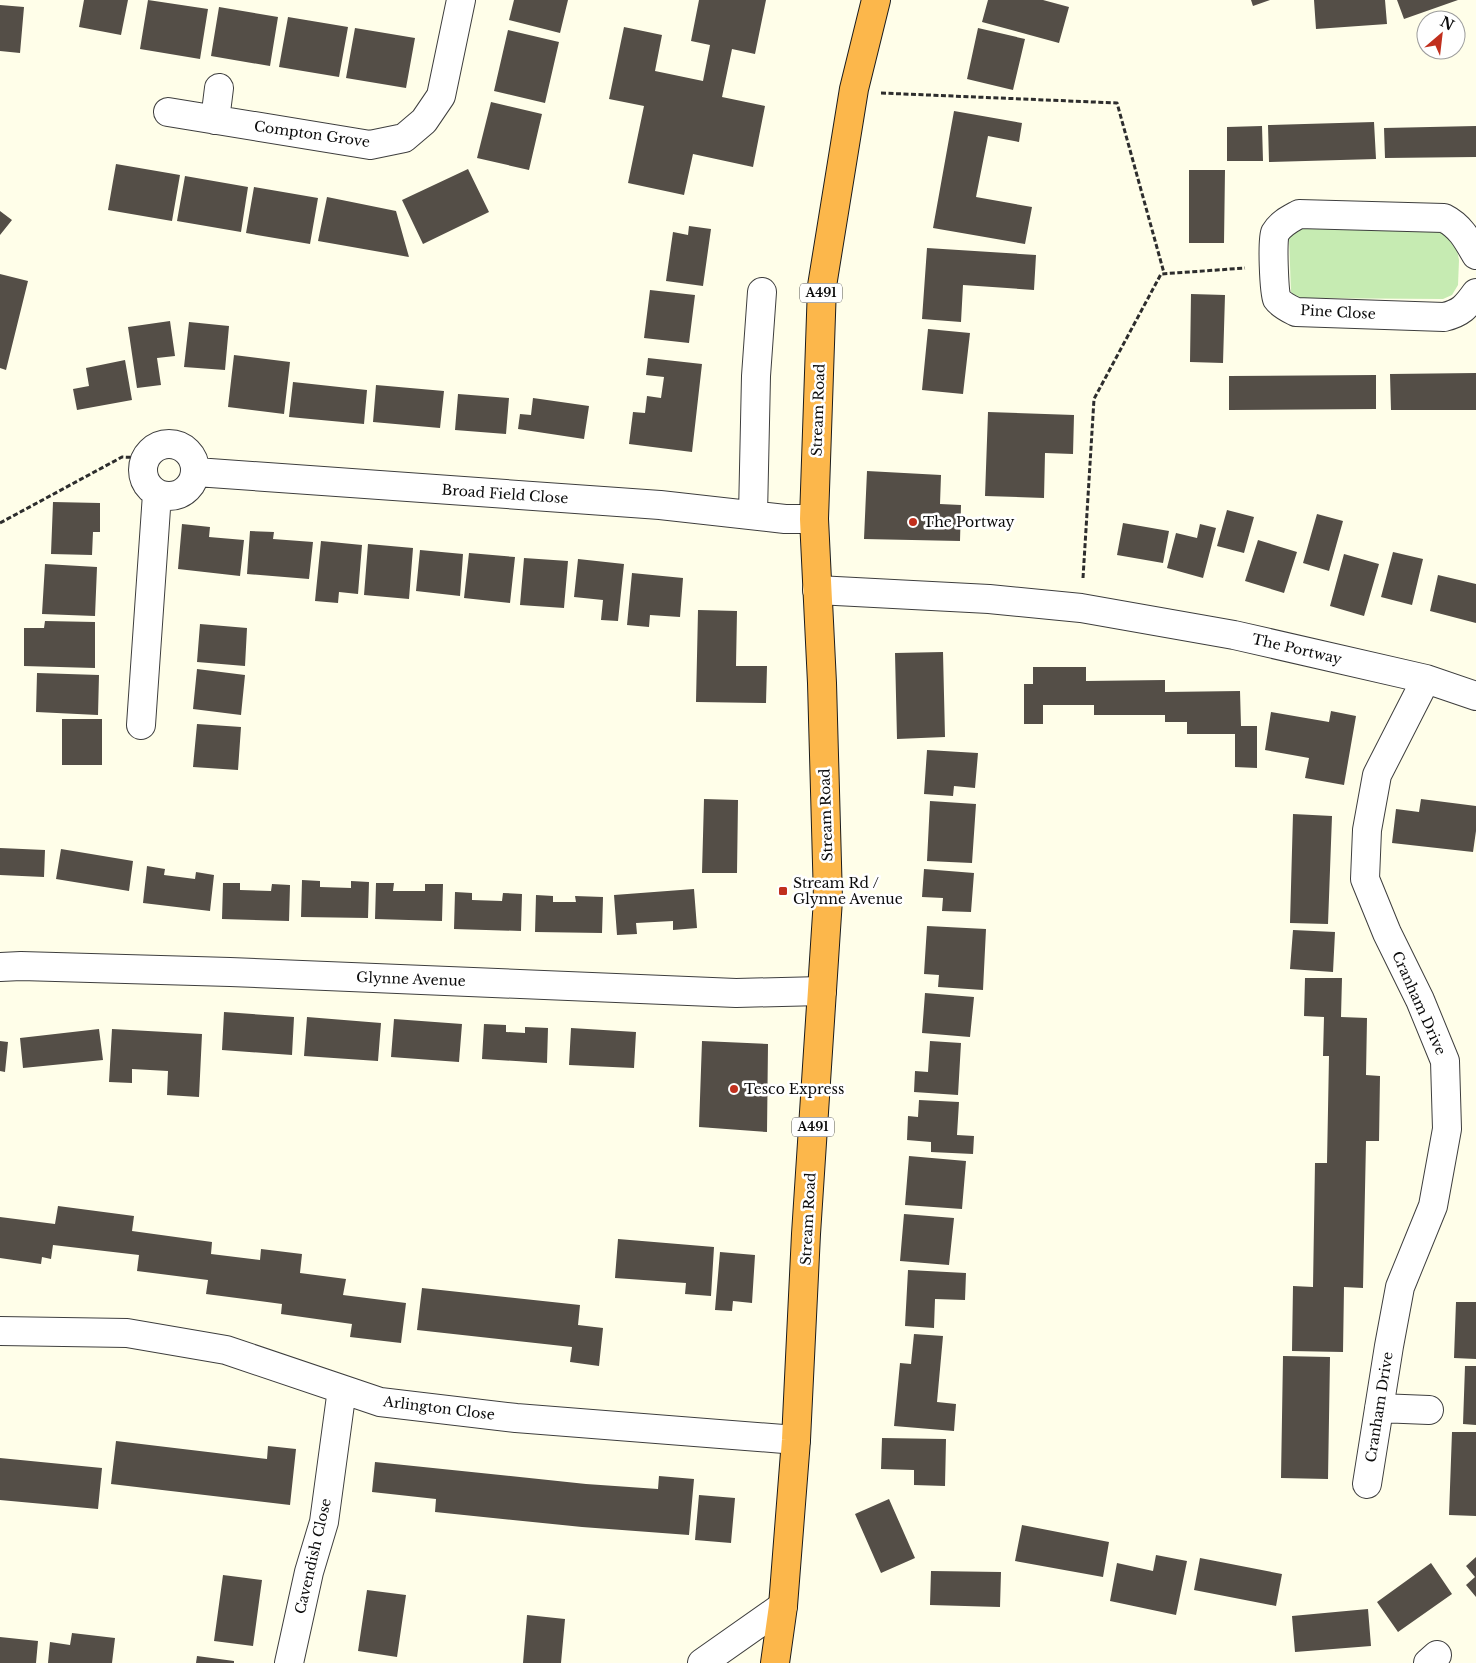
<svg xmlns="http://www.w3.org/2000/svg" width="1476" height="1663" viewBox="0 0 1476 1663" font-family="'Libre Baskerville',serif">
  <rect width="100%" height="100%" fill="#fffee9"/>
  <path fill="#c6ebb2" d="M1302,227l142,2 11,11 4,20 -1,25 -6,10 -9,4 -146,-1 -6,-6 -2,-54 2,-7z"/>
  <path fill="#544e47" d="M84,0h44l-7,35 -42,-8z
    M148,0l60,9 -8,50 -60,-10z
    M514,0h54l-8,33 -51,-13z
    M699,0h67l-11,54 -23,-5 -10,48 43,9 -12,61 -60,-13 -9,41 -56,-12 16,-77 -35,-7 15,-72 38,8 -7,36 48,10 7,-36 -19,-4z
    M988,0h55l26,7 -10,36 -77,-21z
    M1251,0h19l-17,6z
    M1314,0h71l2,24 -71,5z
    M1397,0h61l-54,19z
    M0,5l24,2 -4,46 -20,-2z
    M219,7l59,10 -8,49 -59,-10z
    M288,17l60,10 -9,50 -60,-10z
    M355,28l60,10 -9,50 -60,-10z
    M978,28l47,11 -12,51 -46,-11z
    M508,30l51,12 -14,61 -51,-12z
    M491,102l51,12 -13,56 -52,-12z
    M954,111l68,12 -3,19 -31,-6 -12,61 56,10 -7,37 -92,-16z
    M1374,122l2,37 -107,3 -1,-37z
    M1262,126l1,35h-36v-34z
    M1476,126v31l-91,1 -1,-30z
    M116,164l64,11 -8,46 -64,-11z
    M468,169l21,43 -66,32 -21,-44z
    M1189,170h36l-1,73h-35z
    M185,176l63,11 -7,45 -64,-11z
    M254,187l64,11 -8,46 -64,-11z
    M327,197l69,14 13,46 -91,-16z
    M0,211l12,9 -12,15z
    M689,226l22,3 -8,57 -37,-5 7,-49 15,3z
    M927,248l109,7 -2,35 -71,-5 -2,37 -39,-3z
    M0,274l28,7 -22,89 -6,-2z
    M650,290l45,5 -6,48 -45,-5z
    M1191,294l34,1 -2,68 -33,-1z
    M170,321l5,35 -18,2 4,27 -24,3 -9,-61z
    M189,322l40,4 -4,44 -41,-3z
    M928,329l42,4 -7,61 -41,-4z
    M234,355l56,7 -6,52 -56,-7z
    M648,358l54,6 -10,88 -63,-8 4,-32 12,1 2,-17 14,2 3,-21 -18,-2z
    M125,360l7,40 -55,10 -4,-21 16,-3 -3,-18z
    M1476,373v37h-85l-1,-36z
    M1376,375v34l-147,1v-34z
    M293,382l74,8 -3,34 -75,-7z
    M376,385l68,6 -4,37 -67,-6z
    M458,394l51,4 -3,36 -51,-4z
    M533,398l56,8 -5,33 -66,-10 2,-15 11,1z
    M988,412l86,3 -1,39 -28,-1 -1,45 -59,-2z
    M867,471l74,4 -1,29 21,1 -1,36 -96,-2z
    M53,502l47,1v29h-7l-1,23 -41,-1z
    M1227,510l27,7 -10,36 -27,-7z
    M1317,514l26,7 -14,50 -26,-8z
    M1123,523l46,8 -6,32 -46,-8z
    M182,524l28,3 -1,10 35,3 -4,36 -62,-7z
    M1200,524l16,4 -13,50 -36,-10 9,-35 21,5z
    M250,531l24,1 -1,7 40,3 -4,37 -62,-5z
    M1258,540l39,12 -13,41 -39,-12z
    M321,541l41,4 -4,49 -19,-2 -1,11 -23,-2z
    M368,544l45,4 -4,51 -45,-4z
    M420,550l43,4 -3,42 -44,-5z
    M1393,552l30,7 -11,46 -31,-8z
    M469,553l46,4 -5,46 -46,-5z
    M1344,554l35,10 -15,52 -34,-10z
    M524,558l44,3 -4,47 -44,-3z
    M578,559l46,5 -6,57 -17,-1 2,-20 -29,-3z
    M45,564l52,3 -2,49 -53,-2z
    M632,573l51,5 -3,39 -30,-2 -1,12 -22,-2z
    M1438,575l38,9v39l-46,-12z
    M698,610l39,1 -1,55h31l-1,37 -70,-1z
    M45,621l50,1v46l-71,-2v-38h20z
    M200,624l47,4 -2,38 -48,-4z
    M943,652l2,85 -48,2 -2,-86z
    M1033,667h53v14l79,-1v12l75,-1 1,35h16v42l-22,-1v-33h-48v-12h-22v-7h-71v-10h-51v19h-19v-40h9z
    M197,669l48,6 -4,40 -48,-6z
    M37,673l62,2 -1,40 -62,-3z
    M1331,711l25,5 -12,69 -39,-7 4,-20 -44,-8 6,-38 58,10z
    M62,719h40v46h-40z
    M197,724l44,3 -3,43 -45,-3z
    M927,750l51,3 -3,35 -21,-2 -1,10 -29,-2z
    M704,799l34,1 -1,73h-35z
    M1421,799l55,7v25l-3,21 -81,-9 4,-34 23,3z
    M930,801l46,3 -4,59 -45,-2z
    M1293,814l39,2 -4,108 -38,-1z
    M0,848l45,2 -1,27 -44,-2z
    M61,849l72,12 -4,30 -73,-12z
    M147,866l18,3 -1,6 31,4 1,-7 18,3 -4,36 -67,-8z
    M924,869l50,4 -3,39 -29,-1 1,-13 -21,-1z
    M302,880l18,1v6l31,1v-7l18,1 -1,36 -67,-1z
    M223,883h17v7l31,1 1,-7 18,1 -1,36 -67,-2z
    M376,883h18l-1,8h32v-7h18l-1,37 -67,-2z
    M694,889l3,39 -24,2v-9l-37,2 1,11 -20,1 -3,-40z
    M455,892l17,1v7l30,1 1,-8 19,1 -1,37 -67,-2z
    M536,895l17,1v6h23l-1,-6 28,1 -1,36 -67,-1z
    M927,926l59,3 -3,61 -45,-3 1,-12 -15,-1z
    M1293,930l42,2 -2,40 -43,-3z
    M1305,978h37l-1,39 26,1 -1,57 14,1 -1,65h-13l-3,147 -19,-1 -1,65 -51,-1 1,-65 20,1 2,-124h12l2,-107h-6l1,-39 -20,-1z
    M925,993l49,4 -4,40 -48,-4z
    M224,1012l70,5 -2,38 -70,-5z
    M307,1017l74,6 -3,38 -74,-5z
    M394,1019l68,5 -3,38 -68,-5z
    M484,1024l22,1v7l19,1v-6l23,1 -1,35 -65,-4z
    M571,1028l65,4 -2,36 -65,-3z
    M99,1029l4,31 -80,8 -3,-30z
    M112,1029l90,5 -3,63 -32,-2 1,-24 -36,-2v14l-23,-1z
    M0,1041l8,1 -3,30 -5,-1z
    M702,1041l66,3 -1,88 -68,-5z
    M930,1041l31,2 -3,52 -44,-3 1,-21 13,1z
    M919,1100l40,2 -2,33 17,1 -1,18 -42,-2v-10l-24,-2 1,-24 10,1z
    M909,1156l57,5 -4,48 -57,-4z
    M58,1206l76,10 -2,15 80,11 -1,12 49,6 1,-11 41,5 -2,19 46,6 -3,16 63,8 -5,40 -51,-6 2,-13 -71,-10 1,-10 -76,-10 2,-14 -71,-9 2,-16 -86,-10 -2,14 -9,-2 -1,7 -41,-6v-41l55,7z
    M904,1214l50,4 -5,47 -49,-4z
    M618,1239l96,8 -3,49 -26,-2 1,-11 -71,-5z
    M720,1252l35,3 -3,48 -19,-2 -1,10 -17,-1z
    M908,1270l58,3 -1,27 -30,-1 -1,29 -29,-2z
    M422,1288l158,17 -2,20 25,3 -4,38 -29,-4 2,-15 -155,-17z
    M1456,1302h20v57l-22,-1z
    M914,1334l29,2 -6,66 19,2 -2,27 -60,-5 6,-63 11,1z
    M1283,1356l47,1 -2,122 -47,-1z
    M1465,1366h11v59l-13,-1z
    M1452,1432h24v84l-27,-1z
    M882,1438l64,1 -1,47 -31,-1v-15l-33,-1z
    M116,1441l151,18 1,-13 28,3 -6,56 -179,-21z
    M0,1458l102,10 -4,41 -98,-9z
    M375,1462l211,22 72,5 1,-13 35,3 -5,56 -107,-8 -147,-15 1,-13 -64,-7z
    M699,1495l36,3 -4,45 -36,-3z
    M889,1499l26,59 -34,15 -26,-59z
    M1022,1525l87,17 -6,35 -88,-16z
    M1156,1555l31,6 -11,54 -66,-14 7,-38 36,8z
    M1476,1557v40l-10,-12 9,-8 -9,-11z
    M1200,1558l82,16 -6,32 -82,-16z
    M1431,1563l21,31 -54,38 -21,-30z
    M931,1571l70,1 -1,35 -70,-2z
    M223,1575l39,5 -9,66 -39,-5z
    M367,1590l39,5 -9,62 -39,-6z
    M1368,1609l3,37 -76,6 -3,-36z
    M527,1615l38,4 -4,44h-38z
    M72,1633l43,5 -3,25h-64l2,-21 20,3z
    M0,1637l38,4 -2,22h-36z
    M197,1656l37,5v2h-38z"/>
  <g fill="none" stroke-linecap="round" stroke-linejoin="round">
    <g stroke="#3e3e3e" stroke-width="30">
      <path id="minor" d="M168,112l202,33 34,-7 20,-17 17,-25 20,-96
        M215,120l4,-32
        M1476,255c-9,-16 -16,-29 -32,-37l-145,-4c-9,5 -18,9 -24,19 -3,6 -1,59 2,66 4,6 13,10 19,13l148,5c17,-4 22,-10 32,-24
        M143 470a26 26 0 1 1 52 0a26 26 0 1 1-52 0Z
        M196,472l464,33 125,14h29
        M753,515l3,-139 6,-84
        M817,590l172,9 92,9 153,27 192,44 50,17
        M141,725l16,-231
        M0,967l21,-1 209,6 506,21 86,-2
        M0,1331l127,2 99,17 154,52 136,16 280,22
        M1379,1408l50,2
        M1367,1484l22,-138 11,-59 33,-81 14,-77 -2,-68 -25,-61 -33,-67 -22,-54 2,-49 10,-55 49,-96
        M289,1663l20,-91 15,-50 18,-133
        M702,1663l81,-57
        M1428,1663l9,-8"/>
    </g>
    <g stroke="#1c1c1c" stroke-width="30">
      <path id="highway" d="M775,1663l8,-57 13,-166 10,-206 22,-335 -6,-216 -8,-164 8,-233 32,-197 22,-89"/>
    </g>
    <path stroke="#2d2d2d" stroke-width="3" stroke-dasharray="5 2.5" stroke-linecap="butt" d="M881,93l236,10 47,170
      M0,523l122,-66 24,1
      M1083,578l11,-179 67,-125 84,-6"/>
    <use href="#minor" stroke="#fff" stroke-width="28"/>
    <use href="#highway" stroke="#fcb74b" stroke-width="28"/>
  </g>
  <g fill="#c12f1d" stroke="#fff" stroke-width="2">
    <circle cx="913" cy="522" r="5"/>
    <rect x="778" y="886" width="10" height="10" rx="2.5"/>
    <circle cx="734" cy="1089" r="5"/>
  </g>
  <g text-anchor="middle" stroke-width="5" stroke-linejoin="round" paint-order="stroke">
    <g fill="#fff" stroke="#545454" stroke-width="1">
      <rect x="800" y="283.5" width="42" height="19" rx="4"/>
      <rect x="792" y="1117.5" width="42" height="19" rx="4"/>
    </g>
    <g font-size="12" font-weight="bold" fill="#0b0b0b">
      <text x="821" y="297">A491</text>
      <text x="813" y="1131">A491</text>
    </g>
    <g font-size="14" fill="#0b0b0b" stroke="#fff">
      <text transform="translate(312 134) rotate(8)" y="5">Compton Grove</text>
      <text transform="translate(1338 312) rotate(3)" y="5">Pine Close</text>
      <text transform="translate(818 410) rotate(-88)" y="5">Stream Road</text>
      <text transform="translate(505 494) rotate(4)" y="5">Broad Field Close</text>
      <text transform="translate(1297 649) rotate(13)" y="5">The Portway</text>
      <text transform="translate(826 815) rotate(-92)" y="5">Stream Road</text>
      <text transform="translate(411 979) rotate(2)" y="5">Glynne Avenue</text>
      <text transform="translate(1419 1003) rotate(66)" y="5">Cranham Drive</text>
      <text transform="translate(808 1219) rotate(-87)" y="5">Stream Road</text>
      <text transform="translate(1379 1407) rotate(-81)" y="5">Cranham Drive</text>
      <text transform="translate(439 1408) rotate(7)" y="5">Arlington Close</text>
      <text transform="translate(313 1556) rotate(-77)" y="5">Cavendish Close</text>
    </g>
    <g font-size="14" fill="#0b0b0b" stroke="#fff" text-anchor="start">
      <text x="923" y="527">The Portway</text>
      <text x="793" y="888">Stream Rd /<tspan x="793" dy="16">Glynne Avenue</tspan></text>
      <text x="744" y="1094">Tesco Express</text>
    </g>
  </g>
  <g transform="translate(1441 35) rotate(28)"><circle r="24" fill="#ffffff" stroke="#9d9d9d"/>
  <path d="M0-4L9 19L0 12L-9 19Z" fill="#c12f1d"/>
  <text y="-8" font-size="14" font-weight="bold" text-anchor="middle" fill="#0b0b0b">N</text>
  </g>
</svg>
